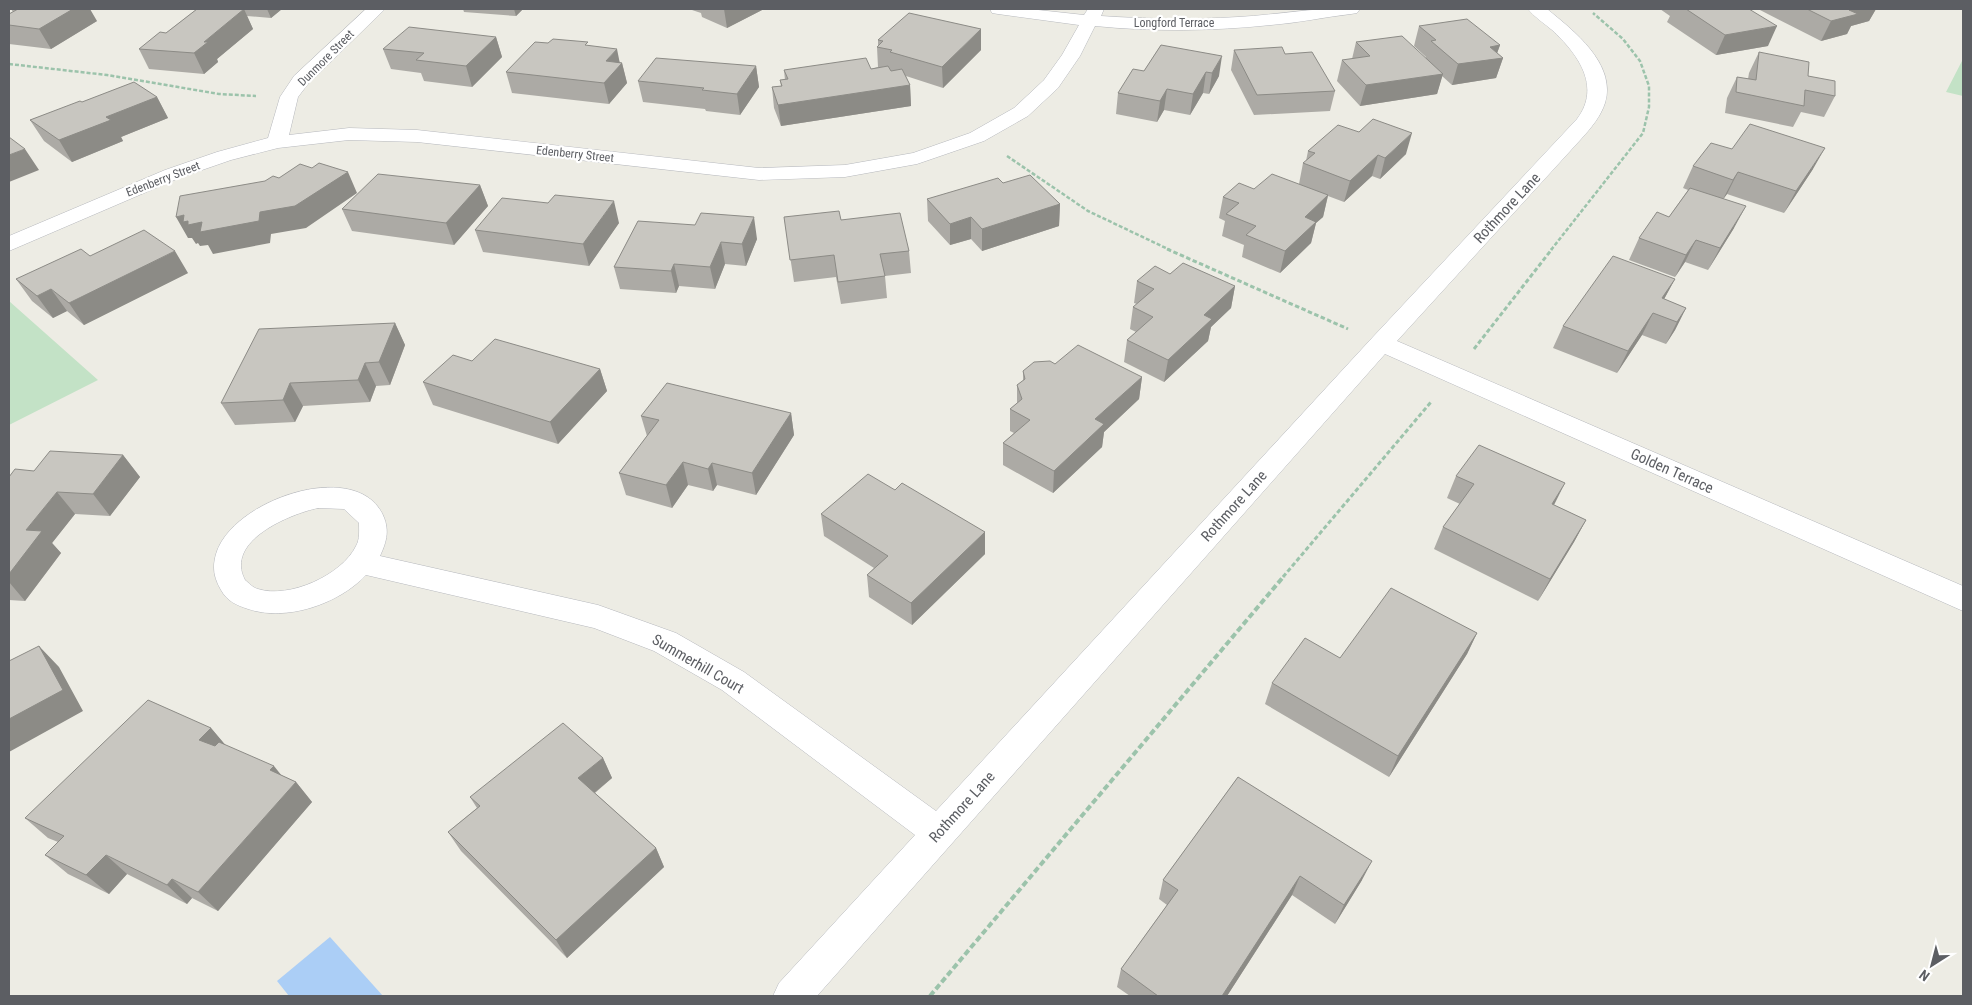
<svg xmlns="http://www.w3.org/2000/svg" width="1972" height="1005" viewBox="0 0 1972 1005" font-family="'Roboto Condensed',sans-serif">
  <rect width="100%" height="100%" fill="#edece4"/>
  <path fill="#c3e2c6" d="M1963,59v37l-17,-4z
    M9,301l89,79 -89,45z"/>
  <path fill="#abcef6" d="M330,937l53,59h-94l-12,-15z"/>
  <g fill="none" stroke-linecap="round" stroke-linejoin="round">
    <g stroke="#b6b8bd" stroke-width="1">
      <path id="minor" d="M366,9h19l-77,75 -10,13 -9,38 60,-7 68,2 342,38 86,-3 68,-12 57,-20 44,-25 30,-28 18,-25 17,-30 -81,-11 -6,-1 -2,-4h39l55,6 4,-6h16l-3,7c45,3 91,4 137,1 41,-2 81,-11 122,-8l-3,4 -6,1c-27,3 -53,9 -80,11 -58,6 -117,7 -176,1l-15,30 -22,32 -30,28 -44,25 -67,23 -72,13 -86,3 -342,-38 -68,-2 -71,8 -47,12 -52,18 -170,73v-15l156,-66 52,-18 51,-14 12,-41 14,-21z
        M1528,9h19c26,21 70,55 58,94 -4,13 -14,25 -23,35l-185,203 566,245v25l-578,-257 -568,642h-44l6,-13 136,-148 -193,-145 -68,-39 -60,-23 -228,-53c-27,29 -80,47 -118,34 -12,-4 -21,-8 -27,-19 -7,-12 -9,-22 -5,-36 15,-53 137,-96 166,-41 8,16 5,28 -2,43l218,49 78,28 68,39 192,139 436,-473 205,-219c25,-33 0,-66 -25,-89 -8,-7 -18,-13 -24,-21zM318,508l26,1 15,14c0,8 1,16 -3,23 -14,29 -67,53 -98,43 -5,-1 -9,-6 -13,-9 -21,-39 45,-66 73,-72z"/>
    </g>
    <path stroke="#9cc3ab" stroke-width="2.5" stroke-dasharray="4 2" stroke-linecap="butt" d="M9,64l98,11 112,19 37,2
      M1007,156l81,55 82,39
      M1551,250l92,-117 6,-26v-21l-9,-25 -17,-22 -30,-26"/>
    <path stroke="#9cc3ab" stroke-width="3" stroke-dasharray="4.5 2.5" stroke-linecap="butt" d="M1167,249l181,80
      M1474,349l78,-100
      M1283,577l148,-175"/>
    <path stroke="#9cc3ab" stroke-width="4" stroke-dasharray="6 3" stroke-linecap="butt" d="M930,996l354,-420"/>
    <use href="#minor" fill="#fff" fill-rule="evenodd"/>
  </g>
  <path fill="#acaaa5" d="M11,9l86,12 -46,28 -42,-5v-30l4,-2z
    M197,9h85l-11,9 -24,-2 6,13 -36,30 1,3 -14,12 -55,-5 -10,-20 27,-16z
    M463,9h60l-7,7 -52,-4z
    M689,9h75l-37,19 -25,-11 -1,-4z
    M1660,9h89l19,37 -52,9 -49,-33 3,-6z
    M1758,9h118l-7,12 -18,5 -4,8 -26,7z
    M1419,26l81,19 -3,8 6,5 -7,20 -44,7 -10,-9 -5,18 -77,12 -23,-25 5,-21 10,-1 4,-17 70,16v-1l-12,-11z
    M496,37l6,20 -30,30 -48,-6 -3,-8 -30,-4 -8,-20z
    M878,40l103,10 -38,38 -37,-12 4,9 1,21 -130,20 -7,-18 -2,-21 9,-1 -1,-6h5l-1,-10 87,-1 7,-2 -1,-20 1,-1z
    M1161,45l58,31 -10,18 -6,-1 -13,22 -26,-5 -7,12 -41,-8 2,-21 26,-22z
    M589,46l33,17 5,20 -18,21 -97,-11 -6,-21z
    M1234,50l51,4 50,37 -5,20 -76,4 -23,-45z
    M1759,52l49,24 27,20 -11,21 -23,-5 -8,15 -68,-14 2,-15 10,-21 11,2 1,-6z
    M756,66l3,21 -19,28 -34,-4 -1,-2 -62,-7 -5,-21z
    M157,97l11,21 -47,19 2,4 -51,21 -28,-21 -14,-21 52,-18z
    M1732,149l81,20 -29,44 -57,-19 -4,5 11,29 -26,42 -23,-8 -10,15 -46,-17 10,-22 30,-21 19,-27 -5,-2 10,-22z
    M1308,151l98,3 -26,25 -8,-3 -28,26 -16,-6 -5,21 -7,6 -5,20 -31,30 -38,-16 2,-12 -22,-9 3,-15 -6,-3 4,-21 31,-8 45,-5 4,-21 3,-2z
    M1003,183l57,21 -1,22 -77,25 -11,-12 -21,6 -22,-24 -1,-22z
    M480,185l8,21 -34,39 -102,-14 -10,-22z
    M548,203l71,20 -30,43 -106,-14 -8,-22z
    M784,217l57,3 68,31 2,22 -26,3 2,22 -46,6 -5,-27 -42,5z
    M638,221l119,18 -11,27 -21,-2 -10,25 -36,-3 -3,7 -56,-4 -6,-22z
    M90,256l98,17 -104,52 -17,-14 -14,7 -21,-17 -16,-22z
    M1170,274l65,12 -4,22 -20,19 -3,14 -44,41 -40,-20 3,-22 9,-8 -6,-3 3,-22 4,-3 -3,-1 3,-22z
    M1675,279l-11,20 22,9 -11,22 -9,14 -24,-9 -25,38 -64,-25 10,-22z
    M395,323l10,22 -15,40 -14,1 -6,16 -67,4 -8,16 -60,3 -14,-22z
    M472,361l128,8 7,22 -49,53 -125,-39 -10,-23z
    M1055,364l87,13 -3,22 -35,33 -2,15 -49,46 -50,-28v-22l11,-10 -4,-2v-22l7,-6v-18l6,-4v-10z
    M791,413l3,22 -38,60 -39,-10 -4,6 -25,-6 -16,23 -46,-13 -7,-22 28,-37 -6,-20z
    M123,455l17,22 -30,39 -35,-2 -23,29 9,10 -36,48 -16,-1v-123z
    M1456,476l98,29 32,15 -12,22 -36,59 -104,-52 9,-22 17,-23 -13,-6z
    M895,490l90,42v22l-73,71 -43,-28 -2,-22 7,-7 -50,-32 -3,-22z
    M1477,633l-10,21 -78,123 -124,-73 7,-21 68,-25z
    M211,728l14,17 56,30 15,7 16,20 -94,109 -26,-13 -5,6 -60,-30 -18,20 -41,-20 -23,-19 13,-13 -10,-4 -23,-20z
    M603,758l9,20 -17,15 61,55 8,19 -97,91 -106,-107 -13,-19 29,-24 -7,-11z
    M1238,777l124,103 -27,44 -43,-29 -65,101h-97l-13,-9 4,-18 46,-64 -8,-6 4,-19z"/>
  <path fill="#8c8b86" d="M71,9h19l7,12 -46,28 -12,-20z
    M244,9l9,20 -36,30 1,3 -14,12 -10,-21 10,-11z
    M267,9h15l-11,9z
    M514,9h9l-7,7z
    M724,9h40l-37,19z
    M1853,9h23l-7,12 -18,5 -4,8 -26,7 10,-20 18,-11z
    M1777,26l-9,20 -52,9 9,-20z
    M981,29v21l-38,38 -1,-21z
    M496,37l6,20 -30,30 -6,-21z
    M1500,45l-5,14 8,-1 -7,20 -44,7 6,-21 32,-17z
    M617,49l3,15 2,-1 5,20 -18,21 -5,-21 2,-22z
    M1222,56l-3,20 -10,18 3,-21z
    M756,66l3,21 -19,28 -3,-21z
    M1206,72l-3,21 -13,22 3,-21z
    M1443,74l-6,20 -77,12 6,-21z
    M910,85l1,21 -130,20 -3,-21z
    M1167,89l-3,21 -7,12 3,-21z
    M157,97l11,21 -47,19 2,4 -51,21 -13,-22 47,-23z
    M1412,133l-6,21 -26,25 5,-21z
    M1825,148l-12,21 -29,44 12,-22z
    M25,149l14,21 -30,12v-27z
    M1378,155l-6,21 -28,26 6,-21z
    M348,172l9,21 -51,35 -35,6 -1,9 -57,11 -5,-9 -8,1 -2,-3 -2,1 -4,-6h-4l-12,-21 8,-2 76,-3z
    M1738,172l-11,22 -5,7 11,-21z
    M480,185l8,21 -34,39 -8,-22z
    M1328,195l-5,22 -7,6 -5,20 -31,30 5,-22 20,-34z
    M614,201l5,22 -30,43 -6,-22z
    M1060,204l-1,22 -77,25v-22z
    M1746,206l-12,22 -26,42 12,-22z
    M754,217l3,22 -11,27 -4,-22z
    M971,217v22l-21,6v-21z
    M1696,240l-11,22 -10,15 11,-22z
    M721,242l4,22 -10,25 -5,-22z
    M175,251l13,22 -104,52 -15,-22z
    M674,264l5,22 -3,7 -5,-22z
    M1675,279l-12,22 -1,-3z
    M1235,286l-4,22 -20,19 -3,14 -44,41 4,-22 36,-45z
    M51,289l16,22 -14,7 -16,-22z
    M1686,308l-11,22 -9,14 11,-22z
    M1653,313l-11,22 -25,38 11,-22z
    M395,323l10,22 -15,40 -11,-23z
    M365,363l11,23 -6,16 -12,-22z
    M600,369l7,22 -49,53 -8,-22z
    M1142,377l-3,22 -35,33 -2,15 -49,46 1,-22 41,-52z
    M290,383l13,23 -8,16 -12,-22z
    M791,413l3,22 -38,60 -4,-22z
    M123,455l17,22 -30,39 -17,-22z
    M683,462l5,23 -16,23 -6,-23z
    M712,463l5,22 -4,6 -5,-22z
    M1565,483l-11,22 -2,-1z
    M57,492l18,22 -23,29 9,10 -36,48 -16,-19v-8l17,-44z
    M1586,520l-12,22 -36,59 12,-22z
    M985,532v22l-73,71 -1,-22z
    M1477,633l-10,21 -78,123 9,-21z
    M39,646l20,21 24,44 -74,41v-33z
    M211,728l17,20 -11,13 -18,-21z
    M603,758l9,20 -24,20 -10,-20z
    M274,766l16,20 -20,-16z
    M296,782l16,20 -94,109 -20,-19z
    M656,848l8,19 -97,91 -11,-18z
    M106,855l21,19 -18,20 -23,-19z
    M1372,861l-10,19 -27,44 9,-19z
    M1300,876l-8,19 -65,101h-5z
    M172,879l20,19 -5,6 -20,-19z"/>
  <path fill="#c8c6c0" stroke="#8c8b86" d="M13,9h60l-34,20 -30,-4v-11l9,-5z
    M197,9h47l-40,33h4l-14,11 -55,-4 21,-17 6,1z
    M1686,9h63l28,17 -52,9z
    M1807,9h46l-4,1 9,4 -27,7z
    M909,13l72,16 -39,38 -52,-15 2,-2 -15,-3 6,-6 -5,-1z
    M1467,19l33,26 -10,2 13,11 -45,6 -27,-23 5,-1 -17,-14z
    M409,27l87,10 -30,29 -50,-6 8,-7 -41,-4z
    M1402,36l41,38 -77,11 -24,-25 28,-4 -14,-14z
    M553,39l35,3 -3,3 32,4 -11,12 16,2 -18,20 -98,-11 29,-30 13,1z
    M1161,45l61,11 -10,17 -6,-1 -13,22 -26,-5 -7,12 -42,-8 15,-24 11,2z
    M1282,47l3,7 27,-2 23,39 -78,4 -23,-45z
    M1759,52l50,10 -1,14 27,5v15l-30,-6 -1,16 -68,-14 1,-15 19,3z
    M656,58l100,8 -19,28 -35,-4 2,-2 -66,-7z
    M866,58l5,11 17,-3 3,5 11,-2 8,16 -132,20 -6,-18 10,-1 -2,-6 8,-1 -4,-9z
    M134,82l23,15 -51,20 5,3 -52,20 -29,-20 50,-19 2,1z
    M1373,119l39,14 -27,25 -7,-3 -28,26 -47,-18 12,-10 -7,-2 30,-26 21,7z
    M1750,124l75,24 -29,43 -58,-19 -5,8 -40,-14 18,-23 21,6z
    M9,137l16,12 -16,6z
    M319,163l29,9 -53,34 -35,6 -1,9 -59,11 2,-10 -14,3v-4l-5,1 1,-7 -8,2 4,-21 85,-15 8,-5 6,2 21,-14 12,4z
    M378,174l102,11 -34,38 -104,-14z
    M1272,174l56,21 -23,22 11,5 -31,29 -39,-16 10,-9 -30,-12 13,-11 -16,-6 16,-14 15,6z
    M1030,175l30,29 -78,25 -11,-12 -21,7 -23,-25 71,-21 5,5z
    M1690,188l56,18 -26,42 -24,-8 -10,15 -47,-17 18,-26 12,5z
    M555,195l59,6 -31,43 -108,-14 27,-32 46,5z
    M839,211l2,9 59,-7 9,38 -29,3 5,22 -47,6 -4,-27 -44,5 -6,-43z
    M701,213l53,4 -12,27 -21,-2 -11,25 -36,-3 -3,7 -57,-4 24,-46 57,4z
    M144,230l31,21 -106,52 -18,-14 -14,7 -21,-17 65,-30 9,7z
    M1613,256l62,23 -13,19 24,10 -9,14 -24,-9 -25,38 -65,-25z
    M1183,263l52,23 -31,29 8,4 -44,41 -41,-20 26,-23 -20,-10 21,-18 -17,-8 18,-15 15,8z
    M395,323l-16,39 -14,1 -7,17 -68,3 -7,17 -62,3 38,-74z
    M495,339l105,30 -50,53 -127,-40 30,-27 19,6z
    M1078,345l64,32 -47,42 9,5 -50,47 -51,-28 27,-23 -20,-11 12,-10 -5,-14 8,-6 -2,-8 11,-9 16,-1 5,3z
    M667,383l124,30 -39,60 -40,-10 -4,6 -25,-7 -17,23 -47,-12 40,-53 -18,-4z
    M1479,445l86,38 -13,21 34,16 -36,59 -107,-52 31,-43 -18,-8z
    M50,451l73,4 -30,39 -36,-2 -31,38 16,1 -33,43v-97l6,-8 19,2z
    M868,474l27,16 7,-7 83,49 -74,71 -44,-28 21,-19 -67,-42z
    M1391,588l86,45 -79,123 -126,-73 33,-45 35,20z
    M39,646l24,44 -54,29v-58z
    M148,700l63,28 -12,12 16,6 4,-4 55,24 -4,4 26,12 -98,110 -26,-13 -5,6 -61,-30 -20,20 -41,-20 19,-19 -39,-18z
    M563,723l40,35 -25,20 78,70 -100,92 -108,-108 32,-26 -10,-9z
    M1238,777l134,84 -28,44 -44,-29 -78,120h-64l-37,-27 57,-79 -15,-10z"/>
  <g text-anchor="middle" stroke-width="4.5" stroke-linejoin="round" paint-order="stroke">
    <g font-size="12" fill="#5c5e63" stroke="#fff">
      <text x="1174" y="27">Longford Terrace</text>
      <text transform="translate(326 58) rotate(-45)" y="4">Dunmore Street</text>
      <text transform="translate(575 154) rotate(6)" y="4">Edenberry Street</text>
      <text transform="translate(163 179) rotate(-21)" y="4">Edenberry Street</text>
    </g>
    <g font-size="15" fill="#5c5e63" stroke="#fff">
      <text transform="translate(1507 208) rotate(-47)" y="5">Rothmore Lane</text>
      <text transform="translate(1672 471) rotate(24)" y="5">Golden Terrace</text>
      <text transform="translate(1234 506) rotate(-48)" y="5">Rothmore Lane</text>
      <text transform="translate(698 664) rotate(30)" y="5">Summerhill Court</text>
      <text transform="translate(962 807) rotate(-48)" y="5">Rothmore Lane</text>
    </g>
  </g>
  <rect width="1972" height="1005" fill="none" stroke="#5c5e63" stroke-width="20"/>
  <g transform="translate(1932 965) rotate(216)" stroke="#ffffff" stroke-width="4" paint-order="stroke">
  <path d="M0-4L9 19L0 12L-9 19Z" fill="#5c5e63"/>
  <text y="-8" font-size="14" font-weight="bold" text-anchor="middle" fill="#5c5e63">N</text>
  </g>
</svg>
